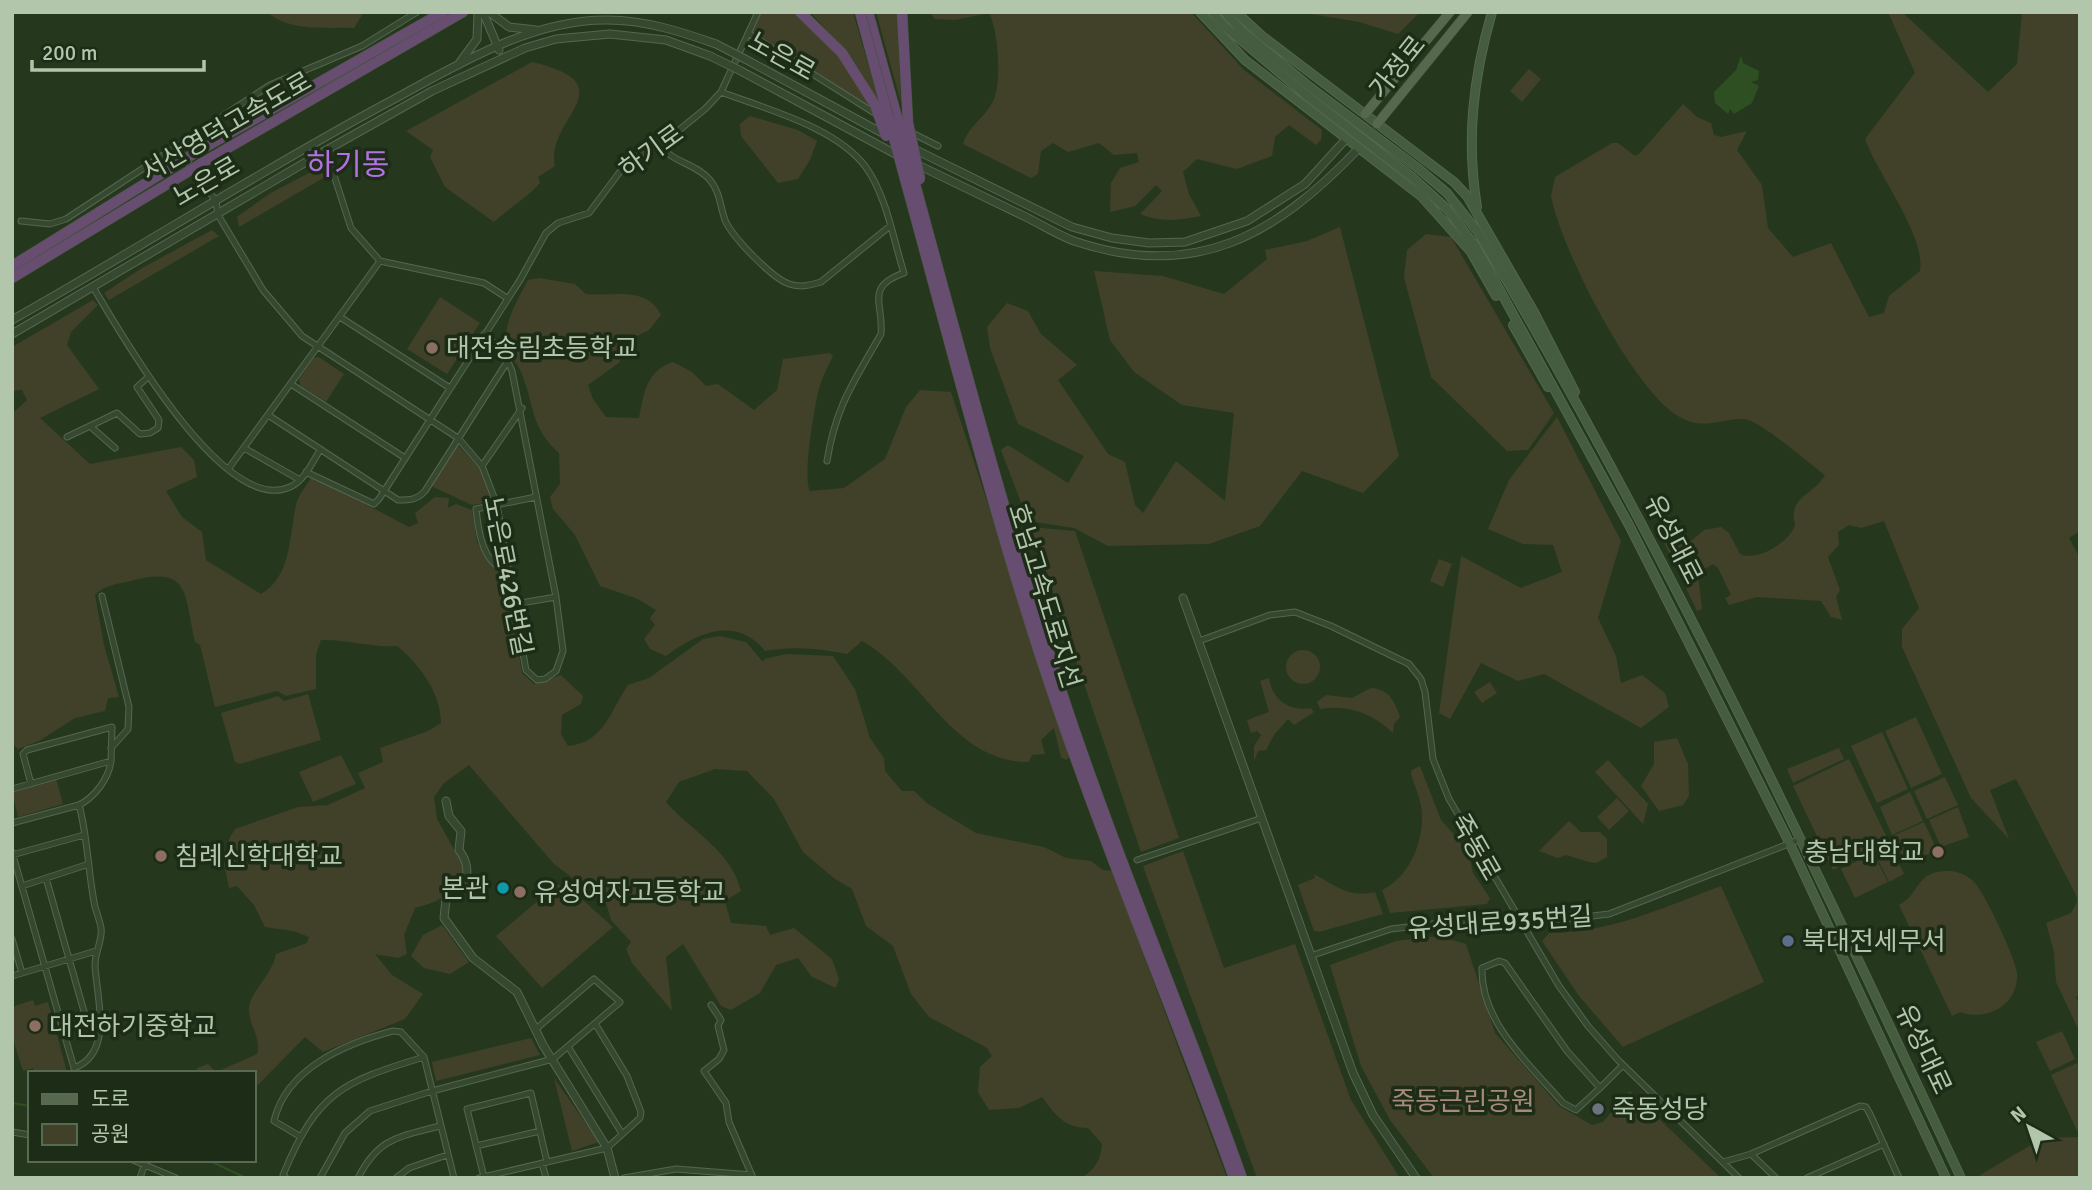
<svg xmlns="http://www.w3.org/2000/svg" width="2092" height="1190" viewBox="0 0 2092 1190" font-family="Signika,'Noto Sans KR',sans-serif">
  <rect width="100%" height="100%" fill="#25381d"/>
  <path fill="#404128" d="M267,12h97l-10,16c-29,-1 -64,4 -87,-16z
    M761,12c9,0 24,-3 33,1 22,7 70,72 75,95l-117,-75z
    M810,12h43l26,90 -27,-44z
    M876,12h21l4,91z
    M929,12h262l53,58 78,60 -1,10 -5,5 -27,-20 -14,12 -3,19 -35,13 -40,-10 -14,13 6,22 12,22c-21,4 -40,7 -61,-2l22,-23 -6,-6 -21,21 -25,6 1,-29 9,-15 19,-6 -2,-9 -23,2 -15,-12 -31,9 -15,-9 -12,8 -3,23 -7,4 -68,-34c6,-19 24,-28 31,-45 8,-19 4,-69 -5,-86l-34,7 -20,-1z
    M1300,12h120l-22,22 -39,-12z
    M1888,12h14l86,80 29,-28 5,-52h58v519l-11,7 11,20v436l-4,3 4,9v27l-24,-51 -2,-30 -8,-29 25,-10 6,-11 -1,-7 -60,-116 -26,11 19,49 -38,-41 -69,-151v-18l17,-21 -35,-87 -23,7 -12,-3 -11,7 1,13 -11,12 12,33 -4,7 6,23 -11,-3 -10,-16 -64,-4 -28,8 -4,-7 6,-3 -13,-27 -5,-4 -15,9 4,36 -5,2 -38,-79 8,-4 13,1 10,13 14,-12 17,-3 8,6 11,21c17,8 50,-12 55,-29 -7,-29 17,-28 30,-50 -19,-14 -54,-45 -74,-54 -21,-8 -44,13 -73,-5 -46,-28 -117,-167 -127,-220l4,-19 57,-34h6l17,13 5,-3 43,-49 14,13 14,6 3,12 7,2 26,-6 -10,19 25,35 6,43 25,29 38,-14 38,74 15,-4 5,-17 31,-25c6,-35 -42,-96 -55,-132l50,-66z
    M532,62c98,23 12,57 23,104l-17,11 2,6c-13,15 -31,25 -46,39l-49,-35 -15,-30 3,-7 -27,-19z
    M1529,69l12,10 -19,23 -12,-11z
    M750,116l48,14 19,11 -7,19 -12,19 -20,4 -37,-47 -1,-12z
    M318,168l7,9 -86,50 -2,-10 32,-23z
    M1340,227l59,229 -36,37 -61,-22 -42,55 -51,18 -101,2 -34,-18 -46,-7 -27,-71 7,-5 60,38 16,-27 -66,-32 -28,-76 -3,-21 20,-24 21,8 13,23 36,31 -19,15 50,74 17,8 10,43 8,8 33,-52 49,40 9,-88 -52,-8 -48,-33 -24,-32 -16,-69 69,5 61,18 43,-35 -2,-9 42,-9z
    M212,230l7,6 -110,64 -5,-7 38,-25z
    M1426,234l25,3 103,176 -26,37 -21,1 -76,-74 -27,-99 3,-28z
    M539,278l36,6 11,10c27,3 60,-9 75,21l-12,15 -16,8 -11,-4 -5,8 3,20 -32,23 5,14 13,18 33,1c5,-25 7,-47 34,-56l19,10 14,14 12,-2 36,26 23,-20 6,-31 47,-6 3,3c-4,9 -9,17 -12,26 -6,18 -19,95 -11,109l34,-3 41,-29 21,-52 14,-17 31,2 120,364 -5,4 -5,-3 -7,-29 -13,12 4,14 -13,1 -3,7c-78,0 -106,-87 -167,-121l-15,13c-28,-6 -54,-8 -82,-3 -29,-36 -68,-18 -99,5l-16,-7 -6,-10 11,-14 -5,-7 6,-8 -18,-11 -38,-13 -25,-51 -22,-26 -3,-12 10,-13 -1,-31c-29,-26 -24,-47 -38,-81 -4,-9 -13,-20 -14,-30 -4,-20 12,-44 21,-62z
    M440,297l40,26 -33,51 -40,-25z
    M93,300l5,5 -27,27 -4,13 32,44 -59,29 50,46 91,-17 13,13 3,17 -31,14 16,26 20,15 4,28 55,34c31,-18 28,-58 35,-89 2,-10 11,-20 16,-29l97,51 9,-4 -3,-10 20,-16 14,1 -1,10 8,-4 16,6 5,32 17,26 7,-1 4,4 17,102 12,11 27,-9 22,21 -2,8 -19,11 -1,19 7,12c36,-3 42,-35 60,-61l21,-7 54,-39 17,-3 26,6 17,20 1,-3 22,-5 47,2 22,33 15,49 14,20 1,13 17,20h12l14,13 48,29 68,14 22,11 25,3 12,9 9,1 115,307h-146c14,-8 20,-19 21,-34l-14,-16c-23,0 -33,-13 -46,-31l-23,11 -30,2 -11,-18 2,-25 12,-11 -5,-8 -58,-31 -18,-23 -18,-48 -27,-20 -14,-37 -17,-10 -32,-27 -29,-53 -27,-28 -32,-2 -36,13 -13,20c27,31 65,48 75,89l-16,10 6,22 35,3 4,9 24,-7 38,31 7,20 -3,9 -24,-11 -14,-19 -22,7 -16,28 -29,17 -10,-4 -38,-62 -17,13 6,54 -40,-48 -6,-14 5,-7 -20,-22 -5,-17 -52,-39 -85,-99 -25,18 -10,14 3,22 28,50c-6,24 -27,33 -50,39l-11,27 3,19 -9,4 -23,-4 17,21 31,19 -18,25 -82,33 -18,-15 -51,52v-16h-58l1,-5 11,-4 8,8 41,-18c5,-15 -8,-28 -8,-44 -1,-16 24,-36 27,-56l31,-11 2,-6 -16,-6 -28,-4 -11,-22 -17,-19 -8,2 -5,-24 5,-4v-21l6,-10 63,-22 30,-2 37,-17 -7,-15 25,-11 -3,-14 48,-17 13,-8c0,-30 -21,-58 -44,-77 -26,2 -50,-7 -76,-6l-5,15v34l-30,7 -9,-5 -62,16 -15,-62 -5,-3c-11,-48 -4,-77 -64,-61 -13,3 -27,4 -36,14l9,50 15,52 -11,1 -3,13 -30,7 -36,23 -21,8 -6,-6v-333l3,1 12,-11 -5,-10 -10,1v-44z
    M319,357l25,17 -18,28 -26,-17 -1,-6 15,-21z
    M1557,417l64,124 -23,77 18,38 5,27 21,-8 23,18 4,14 -28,21 -97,-54 -26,7 -37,-18 -31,56 -11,-6 22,-157 60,32 41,-16 -9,-27 -30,-1 -35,-15 21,-49z
    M459,446l20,22 13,30 -2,4 -18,3 -41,-19 24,-39z
    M1031,527l44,4 104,307 -38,14z
    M1439,559l13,5 -9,23 -13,-6z
    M1286 667a17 17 0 1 1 34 0a17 17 0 1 1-34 0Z
    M1269,678c3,22 21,34 42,30l3,4 -20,13 -6,-6 -14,16 -8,15 -8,1 -4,11v-16l7,-11 -4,-4 -6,2 -4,-13 22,-8 -9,-31z
    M1490,682l7,11 -15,10 -8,-11z
    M1371,688c18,1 24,14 29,29l-6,7 -1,9c-20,-20 -46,-29 -73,-24l-3,-7 9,-7 26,3z
    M308,694l13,46 -81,24 -5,-2 -14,-49 57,-17 6,5z
    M1916,717l26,57 -31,14 -26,-57z
    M1882,732l26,57 -31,14 -26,-57z
    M1677,738l11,26 1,32 -6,9 -24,6 -18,-25 13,-22v-22z
    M1839,748l5,11 -51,24 -6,-14z
    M341,755l15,29 -43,18 -14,-30z
    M1849,759l40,83 -56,28 -40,-84z
    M1608,760l40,44 -5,20 -48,-52z
    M1420,766l21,54 16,18 13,22 3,13 17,25 -3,6 -97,9 -8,-23c29,-14 44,-53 39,-84 -2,-11 -7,-22 -10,-32l1,-4z
    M1945,777l13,28 -31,14 -13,-28z
    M56,779l7,25 -45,13 -6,-25z
    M1910,792l13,29 -31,14 -12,-28z
    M1617,798l12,13 -20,19 -12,-13z
    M1958,807l11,30 -28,10 -12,-27z
    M1569,821l12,11h19l7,7v18l-11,6 -7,-1 -23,-7 -8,3 -19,-7z
    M1924,822l13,28 -31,14 -13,-28z
    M1890,845l14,29 -15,8 -15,-30z
    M1183,851l41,117 71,-24 56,156 49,78h-143l-114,-312z
    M1873,853l15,29 -33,16 -14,-29z
    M1952,871c9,2 17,5 23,12 10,11 41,76 42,90 2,32 -30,49 -57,39l-8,4 -53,-111c23,-12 15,-36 53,-34z
    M1314,874c22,12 35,24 61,18l8,22 -64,18 -5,-1 -16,-46 17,-7z
    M558,884l26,17 29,26 -71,61 -46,-52z
    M1721,886l43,96 -141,65 -44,-51 -37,-55 7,-8c61,0 115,-26 172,-47z
    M442,925l27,37 -19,12 -26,-6 -13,-12 12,-21z
    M1439,936l27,8 29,89 64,73 33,19 11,-3 27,-31 91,87h-287l-44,-58 -29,-54 -31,-101 66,-24z
    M33,1000l2,6 13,-4 19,70 -32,1 -2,-5 -10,3 -11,-35v-29z
    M2062,1031l13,28 -25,12 -14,-29z
    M531,1038l9,17 -104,26 -4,-19z
    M2077,1063l3,7 -2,63 -27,-58z
    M554,1078l45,64 -27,9z
    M2080,1137v41h-99l-1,-3 63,-37z"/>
  <path fill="#2e4f22" d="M1741,56l2,7 16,8 -1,9 -7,2 8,4 -7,17 -18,11 -4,-5 -2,5 -13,-11 -1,-11 22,-22z"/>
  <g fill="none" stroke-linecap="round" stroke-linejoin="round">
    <path stroke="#2e4f22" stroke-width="2" d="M12,1103l18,3
      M208,1160l38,18"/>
    <g stroke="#54674f" stroke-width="7">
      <path id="minor" d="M748,33l128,81
        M721,92c45,17 114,35 144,74 22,30 28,73 39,107 -40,14 -20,31 -23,61 -27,48 -45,71 -54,127
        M910,132l28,14
        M659,143c12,20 37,20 51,37 10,12 10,26 15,40 7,17 47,58 64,64 11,4 22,1 32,-2l69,-56
        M176,146l40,55 2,14 45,75 39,46 156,102 24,28 15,39 29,165 11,10 8,-1 11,-8 7,-20 -7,-54 -44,-226 -9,-20 -19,-17
        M323,152l9,17 19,59 29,33 104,22 23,15
        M21,221l29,3 16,-5 204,-134 92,-39 55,-34
        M93,287c27,45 131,230 197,200 14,-6 22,-24 30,-37
        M340,317l110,71
        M291,384l114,74
        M268,415l130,85c12,0 19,0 27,-9l82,-129
        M90,426l25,22
        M67,437l50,-24 23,21 10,-1 8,-5 1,-8 -22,-33 10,-9
        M244,448l56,32
        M482,466l40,-58
        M229,468l151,-207
        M306,472l68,32 5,-5 141,-219 26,-47 12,-10 31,-10 39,-52 50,-30 27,-22 16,-17 37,-80
        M507,563l-11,2c-15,-12 -18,-38 -20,-56l60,-12
        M102,596l27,111 -1,22 -17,19
        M515,604l41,-7
        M1199,641l71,-26 25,-3 36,14 78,38 12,15 4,13 8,67 16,40 110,187 29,40 30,34 121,118
        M31,784l-8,-30 4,-4 85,-23 -1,34
        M12,789l99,-28c-2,17 -16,36 -32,44 9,33 9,68 16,102 2,7 5,14 6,21 2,11 -6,24 -6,37 1,30 20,88 -21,103l-62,-216
        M12,823l67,-18
        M12,855l72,-20
        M1137,860l125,-42
        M46,878l39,137 16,7
        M22,886l67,-22
        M12,939l10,34
        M1313,955l78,-26 74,-9 102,-1 42,-5 192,-75
        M12,976l84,-25
        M711,1005l10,15 -3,6 6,24 -5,9 -15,12 22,32 3,19 24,56
        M569,1048l52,84
        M1600,1088l-24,22 -13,-7c-33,-38 -83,-81 -81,-135l17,-7 6,2 62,88 33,37 23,-23
        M12,1132l18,3
        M301,1137l-27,-16c12,-53 73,-78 119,-90l8,1 23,25 30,121
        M476,1146l64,-15
        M1751,1154l25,24
        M133,1160l43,18
        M1723,1162l28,-8 109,-48 6,1 4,7 29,64
        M542,1163l4,15
        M484,1177l-17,-68 64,-16 16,69
        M140,1178l5,-15
        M286,1178l-3,-3c34,-83 59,-93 141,-118
        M320,1178l25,-45 25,-22 62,-20 121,-32 67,-57 -26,-23 -58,50
        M358,1178c21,-41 41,-41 82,-52
        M396,1178l13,-10 38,-13
        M479,1178l128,-30 33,-30 1,-6 -14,-36 -31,-51
        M624,1178l52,-9 76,6
        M1807,1178l77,-34"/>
    </g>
    <g stroke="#54674f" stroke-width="9">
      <path id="tertiary" d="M483,12l16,38
        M489,12l20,15 27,3
        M745,59l141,76
        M458,65l19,-26 1,-27
        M739,70l160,86
        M912,148l160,79 40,11 37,5 36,-1 62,-21 58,-37 41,-45
        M916,164c37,18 73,35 110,53 16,8 32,18 48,24 121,41 202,-6 284,-92
        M12,320c124,-70 245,-147 371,-215 68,-36 145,-86 225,-85 37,0 74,12 108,24
        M12,334l311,-182 109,-61 93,-43 31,-9 54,-5 56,6 44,16
        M1183,598l170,475 20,42 43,63
        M446,801l3,15 12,15 -2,19c8,11 9,19 7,33l-20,16 -2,19 29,40 44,34 26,53 64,103 8,30"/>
    </g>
    <g stroke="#54674f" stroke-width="10">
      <path id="secondary" d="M1200,12l45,48 176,136 50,56 25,44
        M1212,12l11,13 83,70
        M1225,12l16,18 70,58
        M1236,12l26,24 192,146 13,14 67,116 41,80
        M1419,169l28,24 31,39c182,305 333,625 483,946
        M1413,178l34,31 29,38 153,278 81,160 80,159 156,334
        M1477,207c-11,-67 -4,-129 15,-195
        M1513,325l35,62"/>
    </g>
    <g stroke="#40523b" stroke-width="10">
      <path id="primary" d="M1365,114l85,-102
        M1377,124l91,-112"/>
    </g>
    <g stroke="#42533c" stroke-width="11">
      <path id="motorway" d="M800,12l42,41 33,52
        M868,12l30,109
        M902,12l6,111
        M195,153l248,-141
        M202,163l261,-151
        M905,179c49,178 94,359 154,533 54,157 119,310 175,466
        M914,180c48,177 95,354 153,528 53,158 119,312 175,470
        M12,266l160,-99
        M12,278l167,-101"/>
    </g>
    <use href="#minor" stroke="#374831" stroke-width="5"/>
    <use href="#tertiary" stroke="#374831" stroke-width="7"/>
    <use href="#secondary" stroke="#455c3e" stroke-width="8"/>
    <use href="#primary" stroke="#56694e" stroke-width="9"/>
    <use href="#motorway" stroke="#674d6f" stroke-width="10"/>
    <g stroke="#54674f" stroke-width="9" stroke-linecap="butt">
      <path id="tertiary-bridge" d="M716,44l29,15
        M710,56l29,14"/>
    </g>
    <g stroke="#54674f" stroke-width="10" stroke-linecap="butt">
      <path id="secondary-bridge" d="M1311,88l108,81
        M1306,95l107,83"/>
    </g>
    <g stroke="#42533c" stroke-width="11" stroke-linecap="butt">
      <path id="motorway-bridge" d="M860,12l45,167
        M875,105l11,31
        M898,121l16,59
        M908,123l12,56
        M172,167l23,-14
        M179,177l23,-14"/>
    </g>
    <use href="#tertiary-bridge" stroke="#374831" stroke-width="7"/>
    <use href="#secondary-bridge" stroke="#455c3e" stroke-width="8"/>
    <use href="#motorway-bridge" stroke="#674d6f" stroke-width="10"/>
  </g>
  <g fill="#8d6e63" stroke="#1d2c17" stroke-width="2.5">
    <circle cx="432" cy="348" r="7"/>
    <circle cx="1938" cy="852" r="7"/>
    <circle cx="161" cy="856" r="7"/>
    <circle cx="520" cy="892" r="7"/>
    <circle cx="35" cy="1026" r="7"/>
  </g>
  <circle fill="#0f9aa8" stroke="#1d2c17" stroke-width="2.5" cx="503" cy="888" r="7"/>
  <circle fill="#5c6f8a" stroke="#1d2c17" stroke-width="2.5" cx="1788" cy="941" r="7"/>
  <circle fill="#6b7280" stroke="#1d2c17" stroke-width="2.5" cx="1598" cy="1109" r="7"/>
  <g text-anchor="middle" stroke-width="7" stroke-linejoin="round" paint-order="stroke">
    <g font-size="26" fill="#b1c6ab" stroke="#1d2c17">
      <text transform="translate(782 56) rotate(29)" y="9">노은로</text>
      <text transform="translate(1397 67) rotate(-51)" y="9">가정로</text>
      <text transform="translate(226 126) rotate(-30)" y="9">서산영덕고속도로</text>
      <text transform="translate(651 151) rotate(-36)" y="9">하기로</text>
      <text transform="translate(206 181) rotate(-30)" y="9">노은로</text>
      <text transform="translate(1674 539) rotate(63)" y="9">유성대로</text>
      <text transform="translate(508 576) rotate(79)" y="9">노은로426번길</text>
      <text transform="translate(1045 596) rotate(73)" y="9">호남고속도로지선</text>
      <text transform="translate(1476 847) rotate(60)" y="9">죽동로</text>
      <text transform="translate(1500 922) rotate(-4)" y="9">유성대로935번길</text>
      <text transform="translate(1924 1049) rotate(65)" y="9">유성대로</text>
    </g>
    <g font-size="26" fill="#b1c6ab" stroke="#1d2c17" text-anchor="start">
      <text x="446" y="357">대전송림초등학교</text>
      <text x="1924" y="861" text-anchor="end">충남대학교</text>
      <text x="175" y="865">침례신학대학교</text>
      <text x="489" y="897" text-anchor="end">본관</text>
      <text x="534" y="901">유성여자고등학교</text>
      <text x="1802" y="950">북대전세무서</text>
      <text x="49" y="1035">대전하기중학교</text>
      <text x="1612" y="1118">죽동성당</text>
    </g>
    <g font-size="26" fill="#a78a79" stroke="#1d2c17">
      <text x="1463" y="1110">죽동근린공원</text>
    </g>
    <g font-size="30" fill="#b471e4" stroke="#1d2c17">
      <text x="348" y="175">하기동</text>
    </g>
  </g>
  <rect width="2092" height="1190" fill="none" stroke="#b1c6ab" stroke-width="28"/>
  <rect x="28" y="1071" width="228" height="91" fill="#1d2c17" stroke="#586a52" stroke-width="2"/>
  <rect x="42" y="1094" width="35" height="10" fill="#56694e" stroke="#586a52" stroke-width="2"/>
  <text x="91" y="1106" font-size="21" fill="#b1c6ab">도로</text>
  <rect x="42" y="1124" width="35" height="21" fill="#404128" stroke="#586a52" stroke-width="2"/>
  <text x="91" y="1141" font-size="21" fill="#b1c6ab">공원</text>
  <g transform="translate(2029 1127) rotate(320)" stroke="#1d2c17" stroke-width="5" paint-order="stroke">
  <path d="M0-5L12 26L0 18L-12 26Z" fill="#b1c6ab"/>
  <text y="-10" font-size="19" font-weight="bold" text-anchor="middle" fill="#b1c6ab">N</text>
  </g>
  <path d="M32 60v10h172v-10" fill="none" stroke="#b1c6ab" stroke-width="3.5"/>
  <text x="42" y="60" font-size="21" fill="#b1c6ab" stroke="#1d2c17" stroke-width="5" paint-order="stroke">200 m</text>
</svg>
